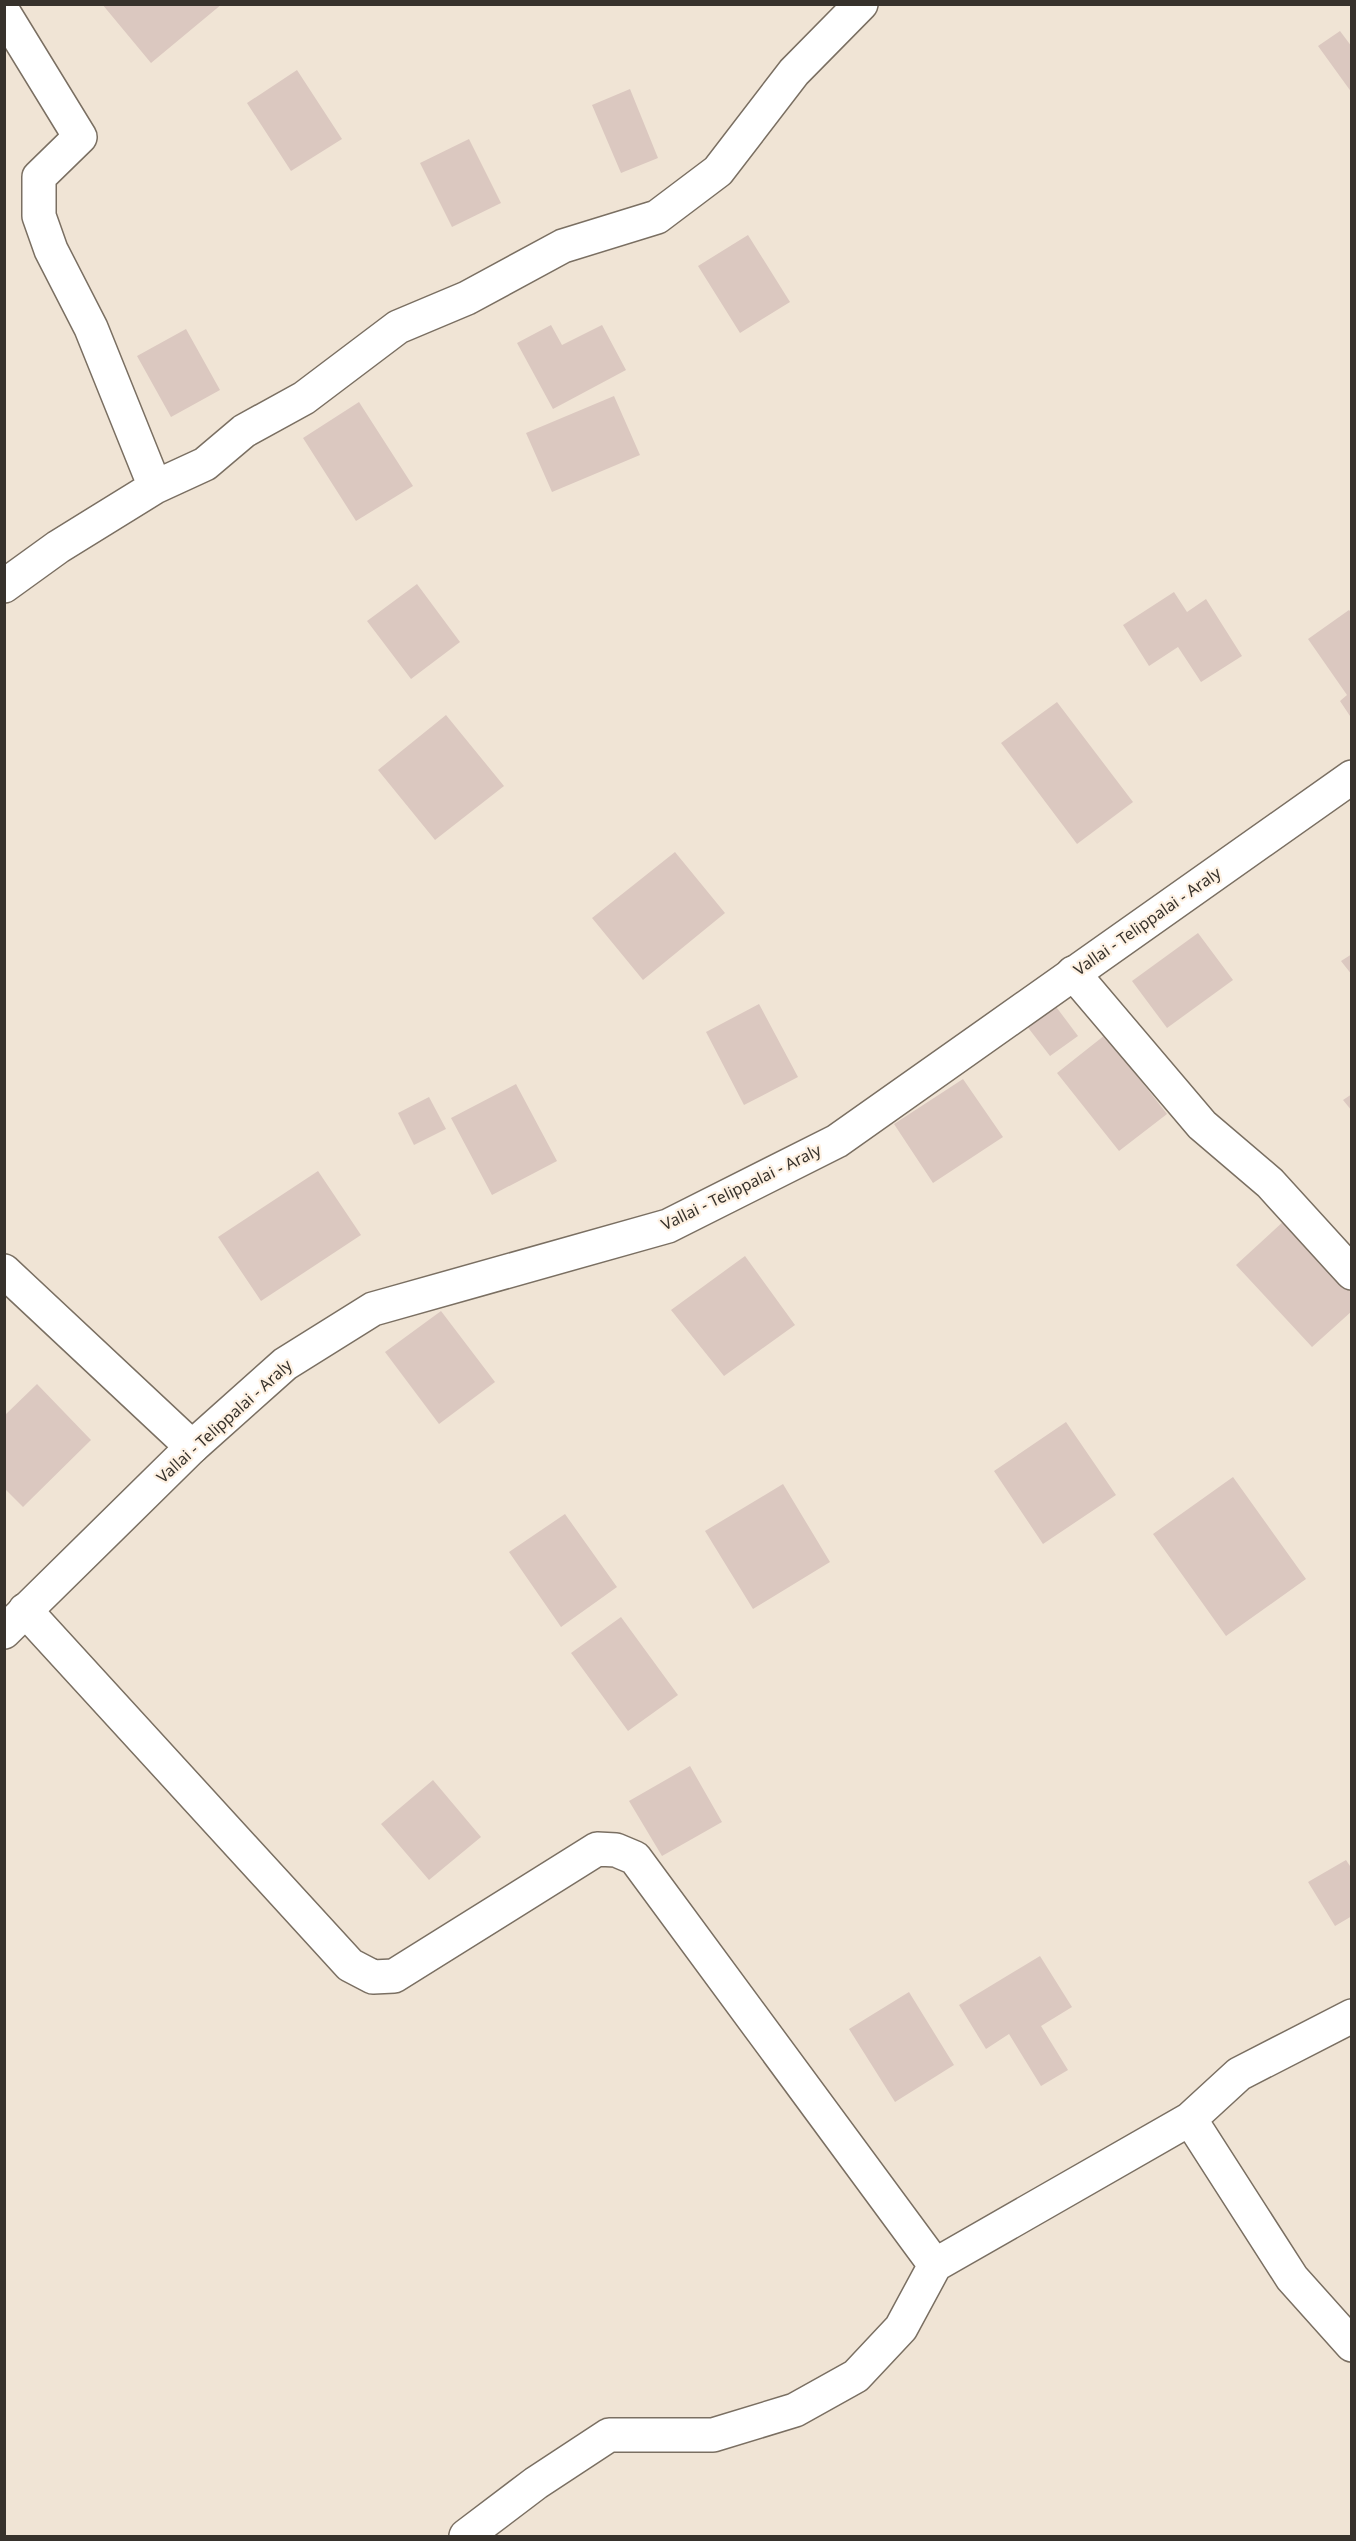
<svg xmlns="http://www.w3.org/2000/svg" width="1356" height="2541" viewBox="0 0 1356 2541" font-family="'Noto Sans',sans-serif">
  <rect width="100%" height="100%" fill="#f0e4d5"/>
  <path fill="#dbc8c0" d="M102,4h120l-71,59z
    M1340,31l12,16v46l-34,-47z
    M297,70l45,69 -51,32 -44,-68z
    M630,89l28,69 -37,15 -29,-68z
    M469,139l32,64 -49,24 -32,-64z
    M748,235l42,67 -50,31 -42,-67z
    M551,325l11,20 40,-20 24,45 -73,39 -36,-66z
    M186,329l34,61 -49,27 -34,-61z
    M614,396l26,59 -88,37 -26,-59z
    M359,402l54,84 -57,35 -53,-83z
    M417,584l43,58 -49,37 -44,-58z
    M1174,592l13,20 19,-13 36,57 -41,26 -23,-35 -29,19 -26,-41z
    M1349,610l3,4v105l-12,-18 7,-6 -39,-56z
    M1057,702l76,100 -56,42 -76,-101z
    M446,715l58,71 -69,54 -57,-70z
    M675,852l50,61 -82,67 -51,-62z
    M1198,933l35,47 -66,48 -35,-47z
    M1352,954v21l-11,-14z
    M759,1004l39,73 -54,28 -38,-73z
    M1054,1004l24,32 -28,20 -24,-31z
    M1105,1035l62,79 -48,37 -62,-78z
    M963,1079l40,58 -70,46 -39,-59z
    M516,1084l41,77 -65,34 -41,-77z
    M1352,1094v17l-9,-11z
    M429,1097l17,32 -32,16 -16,-32z
    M318,1171l43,64 -100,66 -43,-64z
    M1285,1220l67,72v19l-40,36 -76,-82z
    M745,1256l50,69 -71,51 -53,-66z
    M441,1311l54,71 -56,42 -54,-72z
    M37,1384l54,56 -68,67 -19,-19v-72z
    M1066,1422l50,73 -73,49 -49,-73z
    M1233,1477l73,102 -80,57 -73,-102z
    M783,1484l47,78 -77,47 -48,-78z
    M565,1514l52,73 -56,40 -52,-75z
    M621,1617l57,78 -50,36 -57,-78z
    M690,1766l32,56 -60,34 -33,-55z
    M433,1780l48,57 -52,43 -48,-56z
    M1346,1860l6,9v47l-17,10 -27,-44z
    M1040,1956l32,51 -31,19 27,44 -27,16 -32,-52 -23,15 -27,-44z
    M909,1992l45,73 -59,37 -46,-73z"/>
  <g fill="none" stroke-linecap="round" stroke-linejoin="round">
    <g stroke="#7a6f62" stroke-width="36">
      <path id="minor" d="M4,13l76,124 -41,40v39l12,34 40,78 64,159
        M4,586l54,-39 97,-60 50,-23 39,-33 60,-33 94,-71 69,-29 96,-52 94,-29 61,-46 76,-99 67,-68
        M1073,973l129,152 68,58 82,90
        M4,1271l188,176
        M25,1610l325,355 23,12 21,-1 203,-127 19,1 19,8 300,407 255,-146 49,-45 113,-58
        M1190,2119l102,159 60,67
        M466,2536l70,-53 73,-48h104l82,-25 61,-34 45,-48 34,-63"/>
    </g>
    <g stroke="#7a6f62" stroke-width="36">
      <path id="major" d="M4,1632l188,-185 93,-83 88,-55 295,-83 169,-85 515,-364"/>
    </g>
    <use href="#minor" stroke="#fff" stroke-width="33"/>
    <use href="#major" stroke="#fff" stroke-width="33"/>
  </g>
  <g text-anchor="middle" stroke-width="4.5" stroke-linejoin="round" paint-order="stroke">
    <g font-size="16" fill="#37322c" stroke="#fef1e2">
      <text transform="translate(1147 921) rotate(-35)" y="6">Vallai - Telippalai - Araly</text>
      <text transform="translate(741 1187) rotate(-26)" y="6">Vallai - Telippalai - Araly</text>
      <text transform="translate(224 1421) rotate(-42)" y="6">Vallai - Telippalai - Araly</text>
    </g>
  </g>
  <rect width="1356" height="2541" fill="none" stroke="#37322c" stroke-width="12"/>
</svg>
